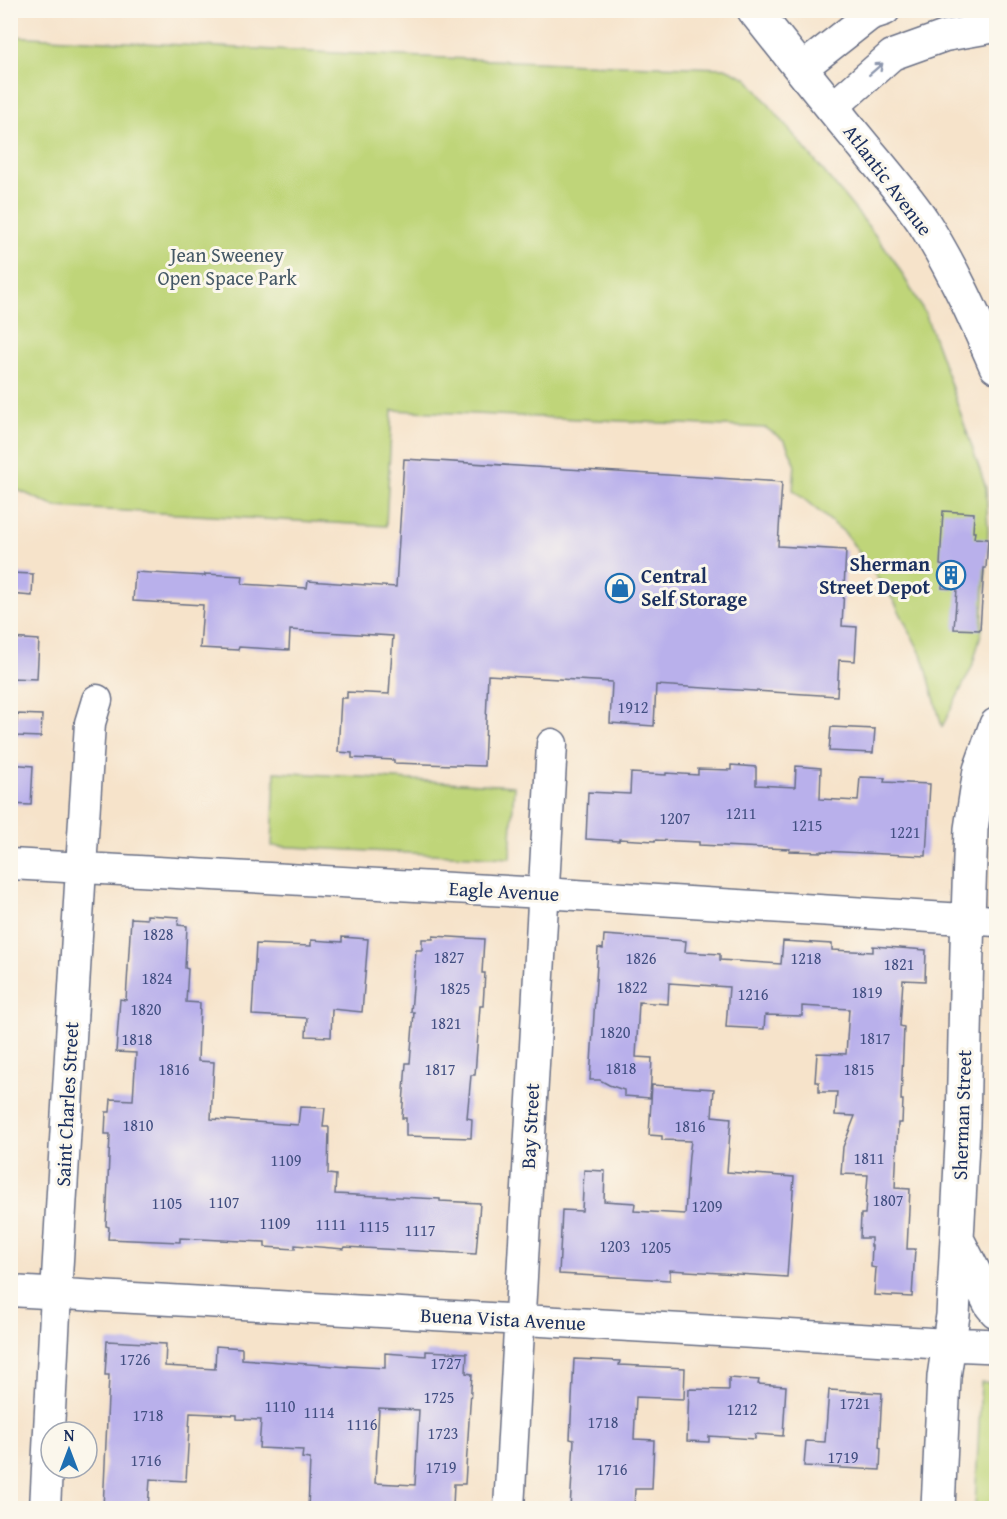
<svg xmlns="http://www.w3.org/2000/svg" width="1007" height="1519" viewBox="0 0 1007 1519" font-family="'Gentium Book Plus',serif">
  <rect width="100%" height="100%" fill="#fbf7ec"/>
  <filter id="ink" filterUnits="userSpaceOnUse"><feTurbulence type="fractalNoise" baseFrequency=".0167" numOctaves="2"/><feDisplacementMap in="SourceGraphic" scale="12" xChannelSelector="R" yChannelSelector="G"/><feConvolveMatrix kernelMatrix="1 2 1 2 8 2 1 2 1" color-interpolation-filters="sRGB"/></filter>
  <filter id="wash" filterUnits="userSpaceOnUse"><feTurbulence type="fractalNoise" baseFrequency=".008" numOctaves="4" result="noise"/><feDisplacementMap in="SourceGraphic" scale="24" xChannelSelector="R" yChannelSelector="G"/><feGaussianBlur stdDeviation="1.35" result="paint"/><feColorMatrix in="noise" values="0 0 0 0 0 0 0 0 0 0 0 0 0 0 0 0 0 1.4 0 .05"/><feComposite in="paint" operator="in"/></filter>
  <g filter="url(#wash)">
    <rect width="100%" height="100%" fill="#f6e3ca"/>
    <path fill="#bfd579" stroke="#6d826c" stroke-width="1.5" d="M10,36l344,18 229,10 142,4 22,10 115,140 32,42 31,53 20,55 41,120 2,43 -6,99 -10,37 -30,60 -18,-67 -30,-59 -49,-68 -52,-43 2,-27 -10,-22 -19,-13 -374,-18 -6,116 -330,-19 -45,-20z
      M275,772l239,14 -4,72 -238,-12z
      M981,1382l15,1v125h-21z"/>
    <g id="blocks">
      <path fill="#b9b0eb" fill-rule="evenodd" d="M404,459l378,23 -4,64 68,4 -4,76 15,1 -2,34 -16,-1 -2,36 -181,-11 -2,41 -44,-3 2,-41 -124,-7 -4,91 -90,-3v-3l-42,-2v-5l-14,-1 3,-54h6v-6l42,2 4,-58 -103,-6 -1,20 -50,-3 -1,3 -38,-2 3,-43 -70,-4 2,-29 70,4v-2l38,2 -1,8 65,4 1,-7 88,6z
        M943,511l31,2 -1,19h2l-1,6 14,1 -2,29h-2l-4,62 -26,-1 3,-40 -15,-1 2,-22 -4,-1z
        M10,573l23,1 -1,22 -22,-2z
        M10,638l29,2 -2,39 -27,-1z
        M17,714l25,1 -1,22 -25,-1z
        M831,727l44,2 -2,24 -44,-2z
        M10,764l23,2 -2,39 -21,-1z
        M731,765l25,2v18l39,2 1,-21 25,2 -1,31 38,2 2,-24 25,1 -1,4 46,2 -4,72 -104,-5v1l-33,-1 1,-2 -91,-4v-3l-44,-2v1l-36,-2v2l-33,-2 2,-47 42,2 1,-21 35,2v-2l32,2v-6l33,1z
        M147,915l32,2 -1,8 9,1 -2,42 3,1 -2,33 14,1 -2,58 16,1 -3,57 87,6 2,-18 25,1 -2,19h6l-1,47 8,1 -1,19 105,5v2l40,2 -4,51 -131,-7 -1,2 -49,-4v4l-30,-2v-5l-85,-4v4l-72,-3 1,-12 -3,-1 4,-92h-5l1,-22h4l1,-13 22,1 3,-47 -20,-1 4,-53 6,1 5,-82 16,1z
        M604,935l82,6 -1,11 35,2v6l61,4 2,-23 49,3v6l41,2v-6l53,4 -1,31 -22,-1 -3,46 4,1 -3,73h2l-1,23h-4l-3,65 15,1 -3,60h8l-3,48 -38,-2 2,-27 -5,-1 1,-21h-1v-8h-11l1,-24h4l3,-39 -27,-1 2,-27 12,-31 -20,-1 2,-23h-18v-10h-4l2,-29 29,1 3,-45 -47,-3v10l-37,-1 -1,14 -38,-2 3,-40 -60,-4 -1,21 -29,-2 -3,55 16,1 -2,40 -26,-2v-6l-15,-5 -9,-5h-10l8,-132 5,1z
        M433,936l51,3 -2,34h3l-2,33h-3l-5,69h-4l-4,43 5,1 -1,19 -65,-2v-18h-4l4,-55h4l4,-51h-3l5,-62h6v-11h11z
        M342,937l26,2 -6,73 -30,-3 -1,28 -25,-1 1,-18 -55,-3 4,-71 55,2v-6l31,2z
        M652,1085l62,4 -2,27 19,2 -4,54 67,5 -7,100 -117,-7v10l-111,-6 3,-64 20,1 2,-41 21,1 -1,30 31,2 -1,8 51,3 4,-59 2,-14 -29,-1v-4l-13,-1z
        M107,1341l59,3 -1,22 50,3 1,-23 26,2v11l106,8v-1l37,2v-15l41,3v-5l41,2 -1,20 6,1 -7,110h-11l-1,23h-3v2h-45l1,-3 -60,-3v6h-38l2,-50 -8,-1 1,-8 -44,-2 2,-28 -24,-1v-4l-47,-2 -4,68 -36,-2 -2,30h-45l6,-134h-4zM379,1408l40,2 -4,75 -40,-2z
        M574,1359l46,2 -1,4 66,3 -1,31 -48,-2 -2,42 20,1 -2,49h-17l-1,20h-64l4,-69 -4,-1z
        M729,1378l30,2 -1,4 28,2 -3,50 -28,-2v5l-46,-3v6l-22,-1 2,-52 40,1z
        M829,1390l53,3 -3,54 2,1 -1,22 -76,-4 2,-25 19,1z"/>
    </g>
  </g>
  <g filter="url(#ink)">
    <use href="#blocks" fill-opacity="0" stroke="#686e84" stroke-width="1.5"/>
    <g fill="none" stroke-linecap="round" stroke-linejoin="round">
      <g stroke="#686e84" stroke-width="33">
        <path id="minor" d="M801,69l69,-54 15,-5
          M832,108l60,-53 53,-19 51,-9
          M10,864l533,29 453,28
          M10,1291l938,53
          M45,1508l11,-214 25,-426 9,-145 7,-23
          M509,1508l43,-764"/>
      </g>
      <g stroke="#686e84" stroke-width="36">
        <path id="tertiary" d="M754,10c34,43 68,86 103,128 22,27 45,53 65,82 30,46 52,96 74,146
          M958,1241l33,64 5,6
          M948,1344l48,2
          M938,1508l6,-131 9,-62 10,-190 4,-178 4,-118 9,-59 16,-45"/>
      </g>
      <use href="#minor" stroke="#fff" stroke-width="30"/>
      <use href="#tertiary" stroke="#fff" stroke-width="33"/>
    </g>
    <defs><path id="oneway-shaft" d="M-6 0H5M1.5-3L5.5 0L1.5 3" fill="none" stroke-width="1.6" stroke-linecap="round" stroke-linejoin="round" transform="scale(1.5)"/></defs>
    <use stroke="#8d97ae" href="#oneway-shaft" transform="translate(876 69) rotate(-41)"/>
  </g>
  <defs>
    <g id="building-ring" transform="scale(1.5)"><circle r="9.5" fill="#fbf7ec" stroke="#1f6fb2" stroke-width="1.5"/><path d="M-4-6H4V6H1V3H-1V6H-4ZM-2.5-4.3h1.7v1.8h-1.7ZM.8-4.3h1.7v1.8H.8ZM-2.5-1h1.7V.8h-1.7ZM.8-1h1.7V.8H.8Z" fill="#1f6fb2"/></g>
    <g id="shop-ring" transform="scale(1.5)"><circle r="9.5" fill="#fbf7ec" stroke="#1f6fb2" stroke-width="1.5"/><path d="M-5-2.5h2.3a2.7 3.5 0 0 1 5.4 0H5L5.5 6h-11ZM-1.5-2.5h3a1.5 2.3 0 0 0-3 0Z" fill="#1f6fb2"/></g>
  </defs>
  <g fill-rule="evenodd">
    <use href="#building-ring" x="951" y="575"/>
    <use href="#shop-ring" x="620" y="588"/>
  </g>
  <g text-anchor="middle" stroke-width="6" stroke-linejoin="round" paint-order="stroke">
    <g font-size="16" fill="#424f81">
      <text x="633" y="713">1912</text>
      <text x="741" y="819">1211</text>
      <text x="675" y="824">1207</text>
      <text x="807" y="831">1215</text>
      <text x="905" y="838">1221</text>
      <text x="158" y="940">1828</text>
      <text x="449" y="963">1827</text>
      <text x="641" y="964">1826</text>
      <text x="806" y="964">1218</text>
      <text x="899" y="970">1821</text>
      <text x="157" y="984">1824</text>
      <text x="632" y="993">1822</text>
      <text x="455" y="994">1825</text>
      <text x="867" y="998">1819</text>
      <text x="753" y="1000">1216</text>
      <text x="146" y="1015">1820</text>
      <text x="446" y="1029">1821</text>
      <text x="615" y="1038">1820</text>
      <text x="875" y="1044">1817</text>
      <text x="137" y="1045">1818</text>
      <text x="621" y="1074">1818</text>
      <text x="174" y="1075">1816</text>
      <text x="440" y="1075">1817</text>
      <text x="859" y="1075">1815</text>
      <text x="138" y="1131">1810</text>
      <text x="690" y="1132">1816</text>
      <text x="869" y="1164">1811</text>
      <text x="286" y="1166">1109</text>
      <text x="888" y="1206">1807</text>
      <text x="224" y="1208">1107</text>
      <text x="167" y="1209">1105</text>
      <text x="707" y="1212">1209</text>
      <text x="275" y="1229">1109</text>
      <text x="331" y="1230">1111</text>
      <text x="374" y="1232">1115</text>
      <text x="420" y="1236">1117</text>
      <text x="615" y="1252">1203</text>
      <text x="656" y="1253">1205</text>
      <text x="135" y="1365">1726</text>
      <text x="446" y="1369">1727</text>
      <text x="439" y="1403">1725</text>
      <text x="855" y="1409">1721</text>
      <text x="280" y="1412">1110</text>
      <text x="742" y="1415">1212</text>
      <text x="319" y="1418">1114</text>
      <text x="148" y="1421">1718</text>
      <text x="603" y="1428">1718</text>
      <text x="362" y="1430">1116</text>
      <text x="443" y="1439">1723</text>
      <text x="843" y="1463">1719</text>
      <text x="146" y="1466">1716</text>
      <text x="441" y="1473">1719</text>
      <text x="612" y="1475">1716</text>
    </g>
    <g font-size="20" fill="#1b2f5e" stroke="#fbf7ec">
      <text transform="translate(888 180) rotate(53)" y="7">Atlantic Avenue</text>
      <text transform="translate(504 891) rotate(3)" y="7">Eagle Avenue</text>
      <text transform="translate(67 1104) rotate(-87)" y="7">Saint Charles Street</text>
      <text transform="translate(962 1115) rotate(-88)" y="7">Sherman Street</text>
      <text transform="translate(530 1126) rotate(-87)" y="7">Bay Street</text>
      <text transform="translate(503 1319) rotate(3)" y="7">Buena Vista Avenue</text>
    </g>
    <g font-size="20" fill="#445865" stroke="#fbf7ec">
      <text x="227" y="262">Jean Sweeney<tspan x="227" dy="23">Open Space Park</tspan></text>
    </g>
    <g font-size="20" font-weight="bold" fill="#1b2f5e" stroke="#fbf7ec" text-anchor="end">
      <text x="930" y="571">Sherman<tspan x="930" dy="23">Street Depot</tspan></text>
      <text x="641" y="583" text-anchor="start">Central<tspan x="641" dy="23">Self Storage</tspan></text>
    </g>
  </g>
  <rect width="1007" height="1519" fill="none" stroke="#fbf7ec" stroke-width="36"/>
  <g transform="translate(69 1450)"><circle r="28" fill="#fbf7ec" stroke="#a1a7b3" stroke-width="1.5"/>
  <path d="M0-4.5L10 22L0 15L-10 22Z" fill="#1f6fb2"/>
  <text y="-9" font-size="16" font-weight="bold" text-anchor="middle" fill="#1b2f5e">N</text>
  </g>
</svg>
